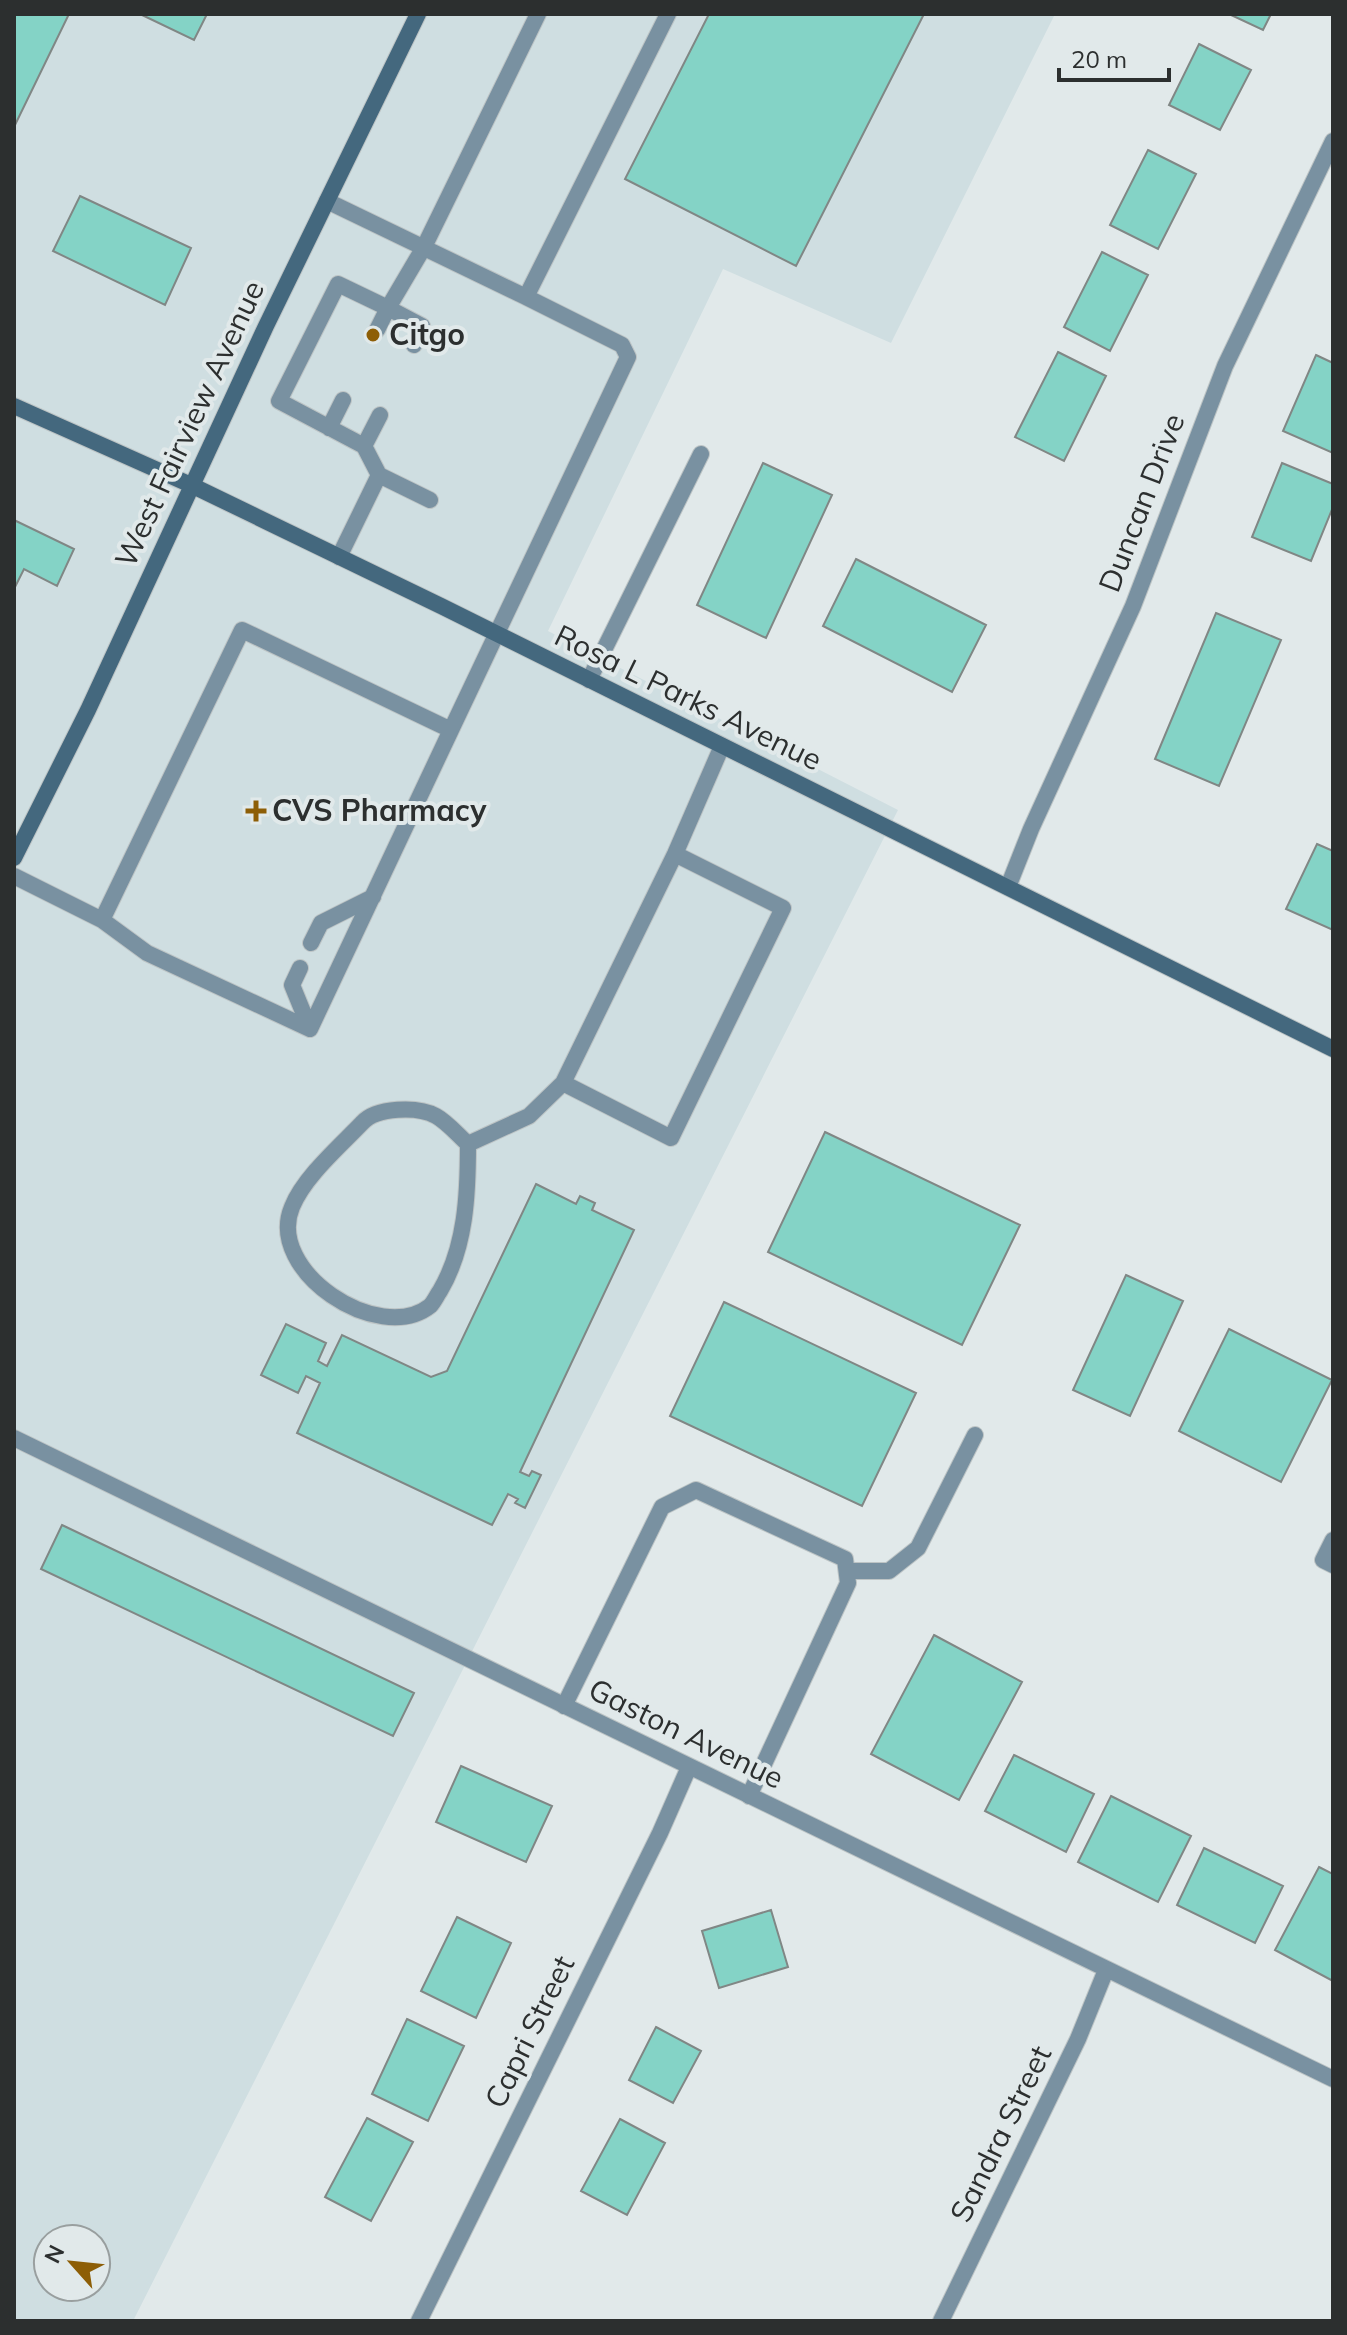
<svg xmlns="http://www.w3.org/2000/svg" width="1347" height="2335" viewBox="0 0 1347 2335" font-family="Mulish,sans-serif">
  <rect width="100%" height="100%" fill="#e1e9ea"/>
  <path fill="#cfdee1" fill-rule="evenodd" d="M14,14h1041l-164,329 -168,-74 -175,362 350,179 -765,1511h-119zM48,2239h48v48h-48z"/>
  <path fill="#84d3c6" stroke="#808785" stroke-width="2" d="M14,14h55l-55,113z
    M140,14h67l-13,26z
    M709,14h215l-128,252 -171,-87z
    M1229,14h42l-8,16z
    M1199,44l52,26 -31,60 -51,-25z
    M1148,150l48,24 -38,75 -48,-24z
    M80,196l111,52 -26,57 -112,-54z
    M1102,252l46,23 -38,76 -46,-24z
    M1058,352l48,24 -42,85 -49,-24z
    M1316,355l17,8v90l-50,-22z
    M763,463l69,32 -66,143 -69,-33z
    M1282,463l51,21v23l-22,54 -59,-24z
    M14,520l60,29 -17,37 -33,-17 -10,20z
    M856,559l130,66 -34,67 -129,-66z
    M1216,613l65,27 -62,146 -64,-27z
    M1317,844l16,7v79l-47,-21z
    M825,1132l195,93 -58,120 -194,-93z
    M536,1184l40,20 4,-8 15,7 -3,7 42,20 -114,242 9,4 3,-5 9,4 -16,33 -10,-5 3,-4 -10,-5 -16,31 -195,-92 23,-50 -14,-7 -8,17 -37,-18 25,-51 40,19 -8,18 9,5 15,-31 89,42 16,-6z
    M1126,1275l57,26 -53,115 -57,-26z
    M724,1302l192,91 -54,113 -192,-90z
    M1229,1329l103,51 -51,102 -102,-51z
    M62,1525l352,168 -21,43 -352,-167z
    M934,1635l88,47 -63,118 -88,-46z
    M1014,1755l80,39 -28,58 -81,-41z
    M461,1766l91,40 -26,56 -90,-40z
    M1111,1796l80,40 -33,66 -80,-40z
    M1204,1848l79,38 -28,57 -78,-38z
    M1319,1867l14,7v107l-58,-31z
    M771,1910l17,57 -69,21 -17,-57z
    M457,1917l54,26 -35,75 -55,-27z
    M407,2019l57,27 -36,75 -56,-27z
    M656,2027l45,24 -28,52 -44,-23z
    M367,2118l46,24 -42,79 -46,-24z
    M620,2119l45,24 -38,72 -46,-24z"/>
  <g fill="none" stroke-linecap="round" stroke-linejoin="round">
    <g stroke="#bdc4c5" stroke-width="18">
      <path id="lane" d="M327,201l199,96 142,-283
        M377,330l11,-22 -50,-24 -59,117 85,45 15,29 51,25
        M414,345l8,-19 -34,-18 36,-61 114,-233
        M329,428l14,-28
        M364,446l16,-31
        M339,557l40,-82
        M589,680l112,-226
        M14,876l88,44 140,-290 209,100 177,-373 -6,-12 -96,-48
        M102,920l45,33 163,76 141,-299
        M311,943l10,-20 52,-26
        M300,968l-8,17 18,44
        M563,1083l108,55 112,-230 -108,-54
        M468,1144c0,50 -2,103 -28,147 -3,4 -6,11 -10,15 -51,40 -165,-35 -138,-99 12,-30 48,-61 70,-84 14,-16 56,-17 74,-7 11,6 22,19 32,28l61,-28 34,-33 112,-229 47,-108
        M1333,1540l-10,20 10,5
        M847,1571h42l29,-23 57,-113
        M564,1706l98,-199 34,-17 149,69 3,24 -99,213"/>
    </g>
    <g stroke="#bdc4c5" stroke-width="18">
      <path id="street" d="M1008,887l23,-58 102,-223 92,-240 108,-225
        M14,1438l1319,641
        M419,2321l241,-488 29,-66
        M941,2321l137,-282 28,-69"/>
    </g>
    <g stroke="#bdc4c5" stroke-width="18">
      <path id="secondary" d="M14,406l177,79 250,121 892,443
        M14,858l74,-148 178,-384 152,-312"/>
    </g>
    <use href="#lane" stroke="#7991a1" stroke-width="16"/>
    <use href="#street" stroke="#7991a1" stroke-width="16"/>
    <use href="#secondary" stroke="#44687e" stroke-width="16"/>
  </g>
  <g fill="#8d5e06" stroke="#e1e9ea" stroke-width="3">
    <circle cx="373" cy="335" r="8"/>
    <path d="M252 799h8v8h8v8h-8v8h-8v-8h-8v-8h8z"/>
  </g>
  <g text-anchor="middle" stroke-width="8" stroke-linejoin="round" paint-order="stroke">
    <g font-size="30" font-weight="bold" fill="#2c2f2f" stroke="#e1e9ea" text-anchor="start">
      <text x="389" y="345">Citgo</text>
      <text x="272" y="821">CVS Pharmacy</text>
    </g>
    <g font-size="30" fill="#2c2f2f" stroke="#e1e9ea">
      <text transform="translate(190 424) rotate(-65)" y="10">West Fairview Avenue</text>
      <text transform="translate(1142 503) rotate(-69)" y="10">Duncan Drive</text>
      <text transform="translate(688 698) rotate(26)" y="10">Rosa L Parks Avenue</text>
      <text transform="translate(686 1734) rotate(26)" y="10">Gaston Avenue</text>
      <text transform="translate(530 2032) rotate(-64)" y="10">Capri Street</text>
      <text transform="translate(1001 2134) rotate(-64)" y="10">Sandra Street</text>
    </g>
  </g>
  <rect width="1347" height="2335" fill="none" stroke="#2c2f2f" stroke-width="32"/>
  <g transform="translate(72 2263) rotate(297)"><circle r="38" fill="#e1e9ea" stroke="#999f9f" stroke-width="2"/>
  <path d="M0-6L14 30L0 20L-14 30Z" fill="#8d5e06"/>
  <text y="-12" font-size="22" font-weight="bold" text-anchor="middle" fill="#2c2f2f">N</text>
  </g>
  <path d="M1059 68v12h110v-12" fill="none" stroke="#2c2f2f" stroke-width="4"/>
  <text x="1071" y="68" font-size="24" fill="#2c2f2f" stroke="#e1e9ea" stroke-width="6" paint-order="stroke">20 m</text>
</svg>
